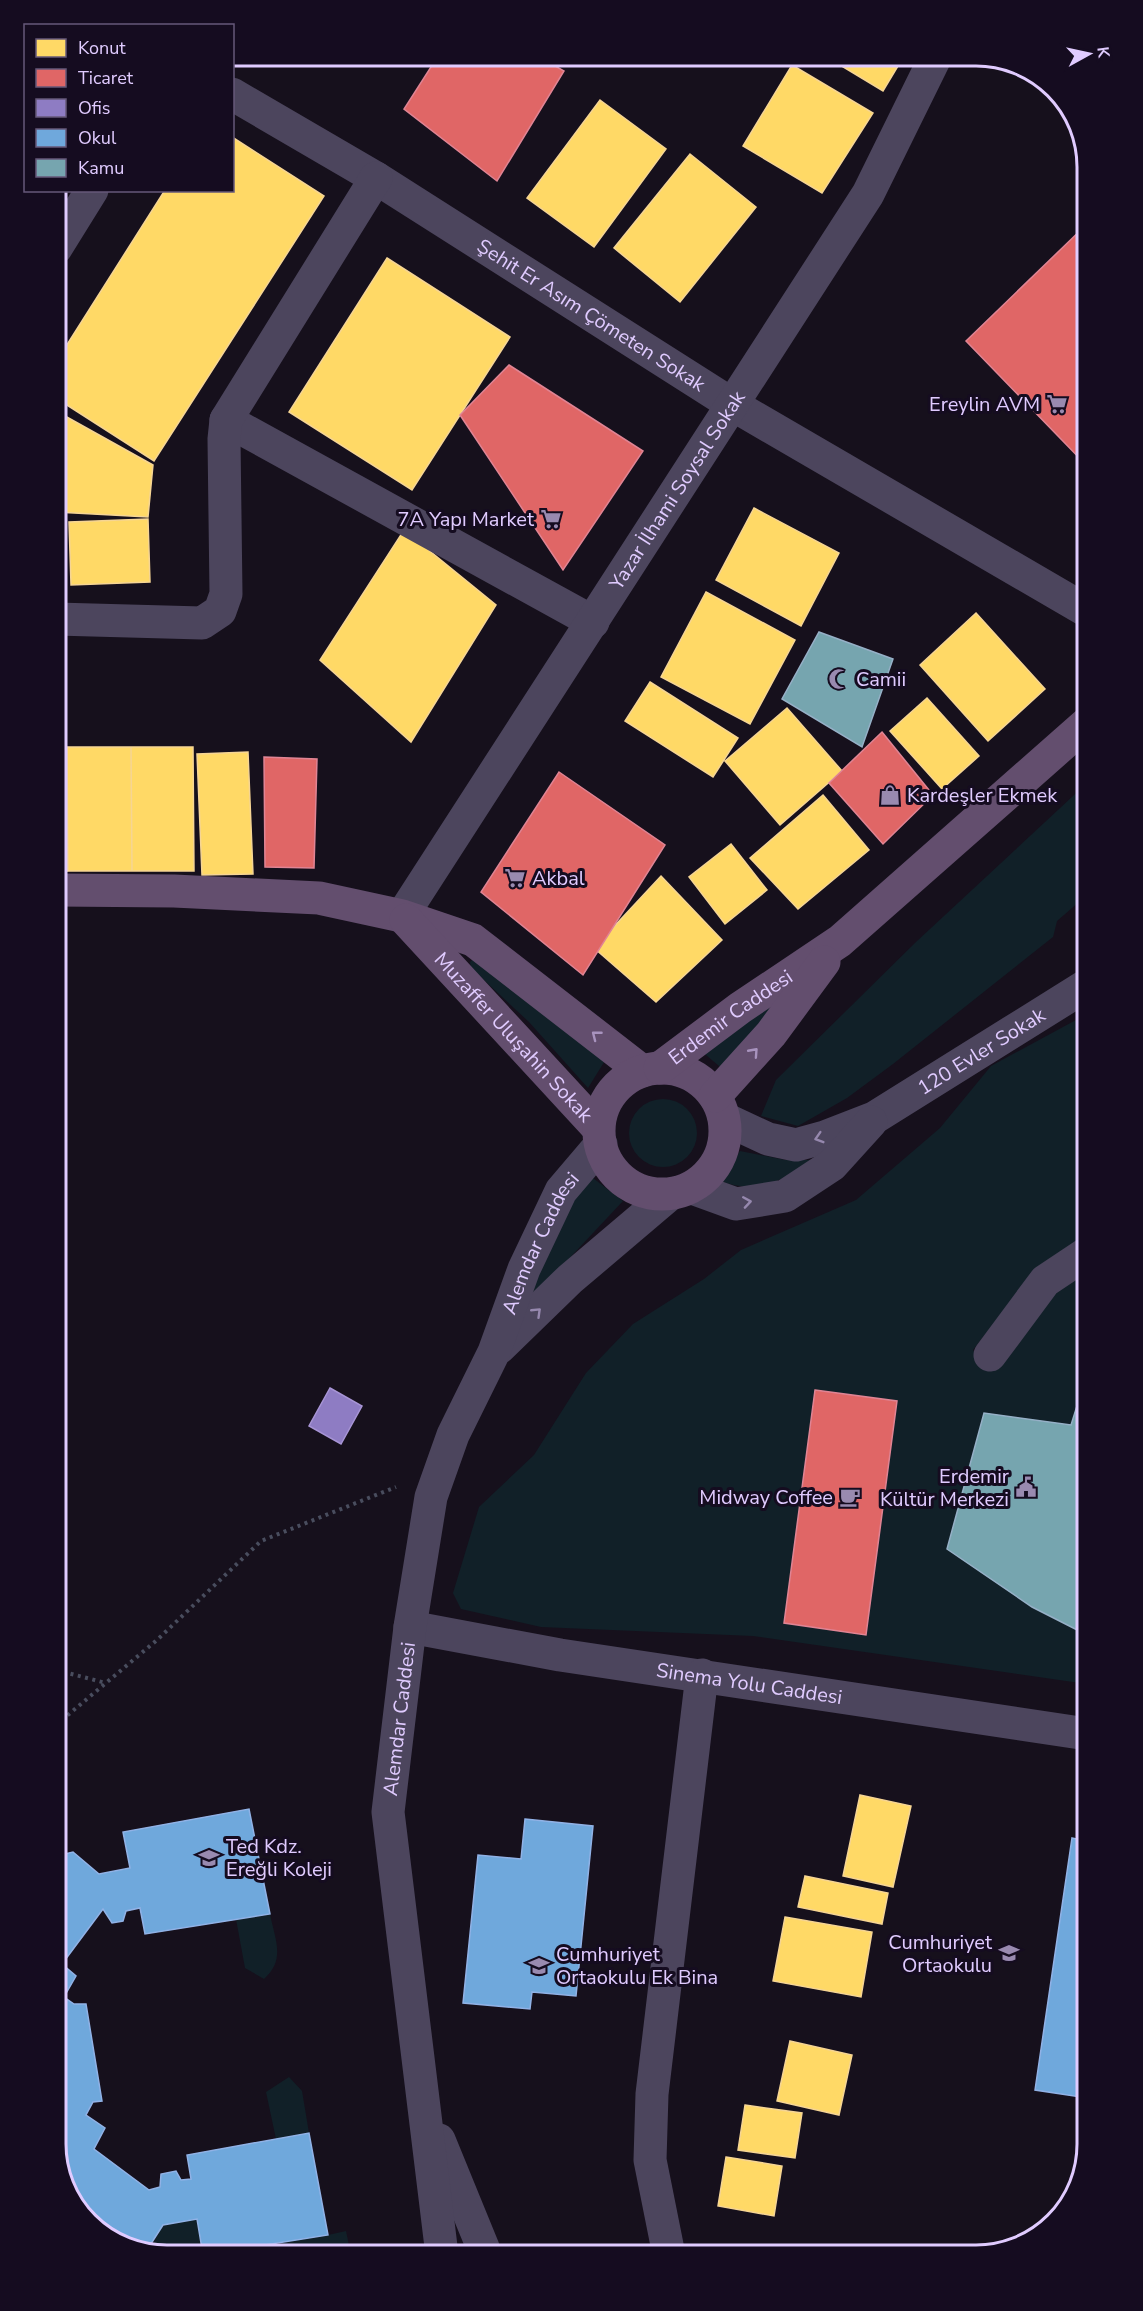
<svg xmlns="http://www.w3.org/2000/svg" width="1143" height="2311" viewBox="0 0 1143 2311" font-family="'Nunito Sans',sans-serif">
  <rect width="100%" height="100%" fill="#16101c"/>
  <path fill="#112028" d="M1087,783v112l-30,26 -4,16 -160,127 -46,34 -49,28 -37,-10 15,-36 140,-138z
    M473,959l133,100 -18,29 -59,-66 -58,-54 -1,-6z
    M809,966l-84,105 -25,-21z
    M1087,1014v224l-62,46 -52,66 16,20 73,-85 25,-18v417l-334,-48 -212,-9 -80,-18 -8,-16 26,-86 55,-52 52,-82 47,-49 71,-45 37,-29 115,-50 84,-72 51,-62z
    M629 1133a34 34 0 1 1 68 0a34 34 0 1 1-68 0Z
    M740,1151l46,9h26c-27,21 -58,35 -91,21z
    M589,1175l34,26 -91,97 -1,-16 40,-80z
    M270,1914c5,26 16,45 -6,65l-19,-11 -9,-49z
    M289,2077l13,14 7,42 -33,6 -10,-47z
    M197,2219l6,36h-43l-11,-4 14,-26z
    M346,2231l5,24h-143l120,-20z"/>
  <path fill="#ffd966" stroke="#f6d594" stroke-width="1.5" d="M825,56h79l-21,35z
    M792,65l81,48 -51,80 -79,-47z
    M600,100l66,49 -72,98 -67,-49z
    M232,137l92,59 -170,265 -98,-63v-36l109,-172h67z
    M690,154l66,53 -76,95 -66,-54z
    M387,258l123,79 -98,153 -123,-78z
    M56,411l97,54 -5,52 -92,-5z
    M754,508l85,45 -38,73 -85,-46z
    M148,519l2,63 -79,3 -2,-63z
    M404,530l92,75 -85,137 -91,-82z
    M706,592l89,48 -45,84 -89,-47z
    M976,613l69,76 -57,52 -68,-76z
    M650,682l88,56 -25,39 -88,-56z
    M927,698l52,58 -37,33 -52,-58z
    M787,708l55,63 -62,54 -55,-64z
    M56,747h11l1,124 -12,1z
    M67,747h64l1,124h-64z
    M131,747h62l1,124h-62z
    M248,752l5,122 -51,1 -5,-121z
    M823,795l46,55 -71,59 -48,-51z
    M731,844l36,46 -42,34 -36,-47z
    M661,876l61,64 -66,62 -62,-54z
    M860,1795l51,11 -18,81 -50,-11z
    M805,1876l83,17 -6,31 -84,-17z
    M785,1917l87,15 -11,65 -88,-16z
    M790,2041l62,14 -13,60 -62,-14z
    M745,2105l57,8 -7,45 -57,-8z
    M726,2157l56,9 -8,50 -56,-10z"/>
  <path fill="#e06666" stroke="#e08494" stroke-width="1.5" d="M438,56h100l26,15 -67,110 -93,-72z
    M1087,224v242l-121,-125z
    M509,365l134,86 -80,119 -103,-155z
    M882,732l51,63 -50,49 -54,-61z
    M264,757l53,2 -3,109 -49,-1z
    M559,772l106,73 -82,130 -102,-83z
    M815,1390l82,11 -31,234 -82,-12z"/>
  <path fill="#8e7cc3" stroke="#a794d5" stroke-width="1.5" d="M330,1388l32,18 -21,38 -32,-18z"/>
  <path fill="#6fa8dc" stroke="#91b2e6" stroke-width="1.5" d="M249,1809l21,105 -125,20 -5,-26 -14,3 -3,10 -11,2 -9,-14 -41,55 14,12 -12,21 10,7h12l16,97 -9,1 -7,13 19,13 -11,21 55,41 11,-3 1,-13 15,-3 5,9 10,-1 -4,-24 122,-22 19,102 -125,20 -6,-36 -34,6 -16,25 -48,-17 -35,-47 -8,-42v-288l17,-4 26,22 31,-6 -7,-36z
    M525,1819l68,7 -17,170 -44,-4 -2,17 -67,-6 15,-148 43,4z
    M1072,1838l15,3v257l-52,-8z"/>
  <path fill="#76a5af" stroke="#96b0c7" stroke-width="1.5" d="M819,632l74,27 -31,88 -80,-48z
    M1082,1390l5,1v244l-55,-28 -85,-58 37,-136 87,12z"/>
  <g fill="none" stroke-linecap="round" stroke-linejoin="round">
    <path stroke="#494d5e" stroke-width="4" stroke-dasharray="3 4.5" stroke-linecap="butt" d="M56,1670l50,13
      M56,1725l101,-85 104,-99 135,-54"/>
    <g stroke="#4c455d" stroke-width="33">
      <path id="s1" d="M232,94l144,84 357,227 354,206"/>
      <path d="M56,248l36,-58"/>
      <path d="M226,420l367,202"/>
      <path d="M56,619l146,4 18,-12 6,-17 -2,-155 2,-19 150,-242"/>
      <path id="s2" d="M402,916l466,-722 68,-138"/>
      <path id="s3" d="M725,1119l43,20 28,6 29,-8 49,-19 213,-133"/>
      <path d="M692,1188l44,16 49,-8 47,-31 39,-43"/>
      <path d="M500,1347l70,-68 99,-84"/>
      <path d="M990,1355l55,-74 42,-28"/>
      <path id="s4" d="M410,1627l150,28 527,79"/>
      <path d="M439,2140l47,115"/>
      <path id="s5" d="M442,2255l-54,-443 22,-185 21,-130 22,-62 41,-83 30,-83 37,-78 40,-47"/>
      <path d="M669,2255l-19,-95 2,-66 50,-419"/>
    </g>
    <g stroke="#634e6e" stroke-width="33">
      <path d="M56,890l118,1 145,7 83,18 71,24 169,131"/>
      <path id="s6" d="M406,920l192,208"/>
      <circle cx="662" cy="1131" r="63"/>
      <path id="s7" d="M660,1068l80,-60 100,-67 247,-218"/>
      <path d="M715,1096l56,-62 53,-72"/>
    </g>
  </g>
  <defs><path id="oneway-chevron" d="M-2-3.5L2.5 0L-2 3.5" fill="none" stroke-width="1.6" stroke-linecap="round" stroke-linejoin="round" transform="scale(1.5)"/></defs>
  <g stroke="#a893be">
    <use href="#oneway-chevron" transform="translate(596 1035) rotate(-142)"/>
    <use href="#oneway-chevron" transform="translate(754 1052) rotate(-48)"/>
  </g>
  <g stroke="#9688ae">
    <use href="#oneway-chevron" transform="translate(819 1138) rotate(163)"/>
    <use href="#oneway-chevron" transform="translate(747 1202) rotate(-9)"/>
    <use href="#oneway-chevron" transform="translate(537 1312) rotate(-44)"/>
  </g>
  <defs>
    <g id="supermarket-bare" transform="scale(1.62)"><path d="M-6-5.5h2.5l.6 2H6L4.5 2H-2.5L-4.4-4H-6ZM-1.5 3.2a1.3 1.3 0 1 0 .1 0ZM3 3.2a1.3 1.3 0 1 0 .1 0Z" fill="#998ab0" stroke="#150c20" stroke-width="2.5" paint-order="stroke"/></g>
    <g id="mosque-bare" transform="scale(1.62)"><path d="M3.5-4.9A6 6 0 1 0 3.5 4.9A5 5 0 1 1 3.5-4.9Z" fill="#998ab0" stroke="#150c20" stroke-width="2.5" paint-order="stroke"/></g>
    <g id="shop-bare" transform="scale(1.62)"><path d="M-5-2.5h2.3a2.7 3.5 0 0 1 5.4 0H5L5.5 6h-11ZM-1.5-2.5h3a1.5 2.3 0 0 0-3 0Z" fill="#998ab0" stroke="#150c20" stroke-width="2.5" paint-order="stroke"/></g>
    <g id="civic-bare" transform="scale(1.62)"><path d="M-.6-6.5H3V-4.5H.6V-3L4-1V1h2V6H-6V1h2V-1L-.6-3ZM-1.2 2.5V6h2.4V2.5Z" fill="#998ab0" stroke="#150c20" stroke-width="2.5" paint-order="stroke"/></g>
    <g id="cafe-bare" transform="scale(1.62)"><path d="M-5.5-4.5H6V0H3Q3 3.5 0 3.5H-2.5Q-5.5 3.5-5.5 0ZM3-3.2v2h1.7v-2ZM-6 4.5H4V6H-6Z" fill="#998ab0" stroke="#150c20" stroke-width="2.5" paint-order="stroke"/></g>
    <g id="school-bare" transform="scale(1.62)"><path d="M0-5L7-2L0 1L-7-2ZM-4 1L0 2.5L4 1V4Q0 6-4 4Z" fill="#998ab0" stroke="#150c20" stroke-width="2.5" paint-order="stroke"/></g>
  </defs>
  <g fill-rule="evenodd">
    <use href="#supermarket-bare" x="1057" y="404"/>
    <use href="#supermarket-bare" x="551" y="519"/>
    <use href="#mosque-bare" x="839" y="679"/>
    <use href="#shop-bare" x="890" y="795"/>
    <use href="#supermarket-bare" x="515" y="878"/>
    <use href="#civic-bare" x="1026" y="1487"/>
    <use href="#cafe-bare" x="850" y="1497"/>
    <use href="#school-bare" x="209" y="1858"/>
    <use href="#school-bare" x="1009" y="1953"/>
    <use href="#school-bare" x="539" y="1966"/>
  </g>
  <g text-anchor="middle" stroke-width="6" stroke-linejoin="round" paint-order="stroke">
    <g font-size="20" fill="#e0cbff" stroke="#150c20">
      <text dy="7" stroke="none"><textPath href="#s1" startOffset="422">Şehit Er Asım Çömeten Sokak</textPath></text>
      <text dy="7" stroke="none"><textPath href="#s2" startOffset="507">Yazar İlhami Soysal Sokak</textPath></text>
      <text dy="7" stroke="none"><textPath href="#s7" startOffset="87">Erdemir Caddesi</textPath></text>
      <text dy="7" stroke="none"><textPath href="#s6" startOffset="159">Muzaffer Uluşahin Sokak</textPath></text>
      <text dy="7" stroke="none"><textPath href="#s3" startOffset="285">120 Evler Sokak</textPath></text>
      <text dy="7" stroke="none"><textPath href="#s5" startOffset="1041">Alemdar Caddesi</textPath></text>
      <text dy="7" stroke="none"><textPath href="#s4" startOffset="344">Sinema Yolu Caddesi</textPath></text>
      <text dy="7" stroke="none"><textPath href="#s5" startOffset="540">Alemdar Caddesi</textPath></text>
    </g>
    <g font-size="20" fill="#e0cbff" stroke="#150c20" text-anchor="end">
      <text x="1040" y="411">Ereylin AVM</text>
      <text x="534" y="526">7A Yapı Market</text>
      <text x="856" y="686" text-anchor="start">Camii</text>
      <text x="907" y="802" text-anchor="start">Kardeşler Ekmek</text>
      <text x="532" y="885" text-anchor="start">Akbal</text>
      <text x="1009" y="1483">Erdemir<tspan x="1009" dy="23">Kültür Merkezi</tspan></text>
      <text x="833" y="1504">Midway Coffee</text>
      <text x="226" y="1853" text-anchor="start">Ted Kdz.<tspan x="226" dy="23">Ereğli Koleji</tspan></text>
      <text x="992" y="1949">Cumhuriyet<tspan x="992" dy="23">Ortaokulu</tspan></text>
      <text x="556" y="1961" text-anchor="start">Cumhuriyet<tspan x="556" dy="23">Ortaokulu Ek Bina</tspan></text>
    </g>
  </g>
  <path d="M0 0H1143V2311H0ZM167 66H976A101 101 0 0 1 1077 167V2144A101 101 0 0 1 976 2245H167A101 101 0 0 1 66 2144V167A101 101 0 0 1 167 66Z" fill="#150c20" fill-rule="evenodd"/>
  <path fill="none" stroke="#e0cbff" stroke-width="3" d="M167 66H976A101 101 0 0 1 1077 167V2144A101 101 0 0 1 976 2245H167A101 101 0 0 1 66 2144V167A101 101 0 0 1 167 66Z"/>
  <rect x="24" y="24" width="210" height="168" fill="#150c20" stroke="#665879" stroke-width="1.5"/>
  <rect x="36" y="39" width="30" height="18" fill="#ffd966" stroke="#665879" stroke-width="1.5"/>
  <text x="78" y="54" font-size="18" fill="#e0cbff">Konut</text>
  <rect x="36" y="69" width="30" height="18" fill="#e06666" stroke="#665879" stroke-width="1.5"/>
  <text x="78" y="84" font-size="18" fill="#e0cbff">Ticaret</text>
  <rect x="36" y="99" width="30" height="18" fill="#8e7cc3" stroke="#665879" stroke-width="1.5"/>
  <text x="78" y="114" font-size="18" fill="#e0cbff">Ofis</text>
  <rect x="36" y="129" width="30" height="18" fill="#6fa8dc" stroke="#665879" stroke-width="1.5"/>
  <text x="78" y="144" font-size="18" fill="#e0cbff">Okul</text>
  <rect x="36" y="159" width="30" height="18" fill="#76a5af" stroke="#665879" stroke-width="1.5"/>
  <text x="78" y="174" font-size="18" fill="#e0cbff">Kamu</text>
  <g transform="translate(1089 54) rotate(82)" stroke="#150c20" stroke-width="4.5" paint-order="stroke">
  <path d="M0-4.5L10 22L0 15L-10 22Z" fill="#e0cbff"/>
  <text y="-9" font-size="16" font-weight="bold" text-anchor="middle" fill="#e0cbff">K</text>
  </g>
</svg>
